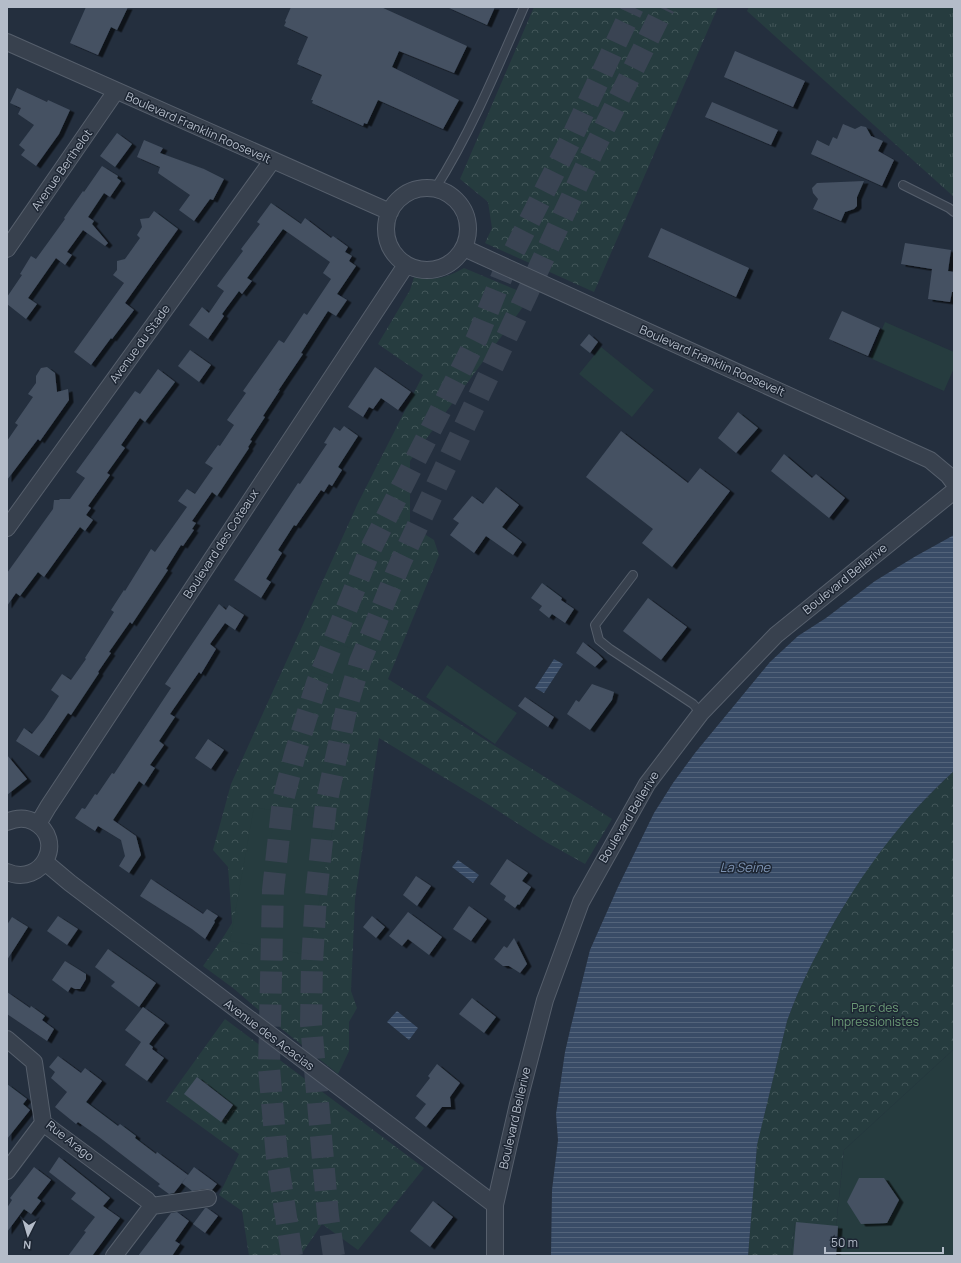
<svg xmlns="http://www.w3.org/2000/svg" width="961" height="1263" viewBox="0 0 961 1263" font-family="Manrope,sans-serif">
  <defs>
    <pattern id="grass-tufts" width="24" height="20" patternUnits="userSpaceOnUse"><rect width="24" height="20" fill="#263c3f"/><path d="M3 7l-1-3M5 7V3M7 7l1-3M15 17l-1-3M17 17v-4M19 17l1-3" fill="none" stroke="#435659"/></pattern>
    <pattern id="park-crowns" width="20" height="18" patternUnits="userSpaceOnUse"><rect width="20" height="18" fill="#263c3f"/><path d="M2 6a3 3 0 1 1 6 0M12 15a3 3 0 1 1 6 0" fill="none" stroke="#435659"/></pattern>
    <pattern id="water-rules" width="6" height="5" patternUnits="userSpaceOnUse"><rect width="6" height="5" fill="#394c67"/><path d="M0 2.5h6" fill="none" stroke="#53647b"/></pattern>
    <filter id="shadow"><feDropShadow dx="4.5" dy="2.5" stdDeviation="0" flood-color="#0009"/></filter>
  </defs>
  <rect width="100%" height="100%" fill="#242f3e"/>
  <path fill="url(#grass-tufts)" d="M749,7h205v190l-207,-186z"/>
  <path fill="url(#park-crowns)" d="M534,7h184l-124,285 -109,-49 7,-15 -4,-26 -28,-23z
    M464,268l67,28 -121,165v64l24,15 5,15 -51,124 224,140 -27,45 -39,-22 -60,-39 -107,-65 -24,161 -4,92 6,17 -8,14v29l-11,23 -70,-56 -35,-30 -30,-22 21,-30 8,-13 -4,-56 -15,-17 18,-66 127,-281 65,-128 -45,-31 32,-54 4,-13c21,4 32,1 50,-9z
    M954,771v278l-110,101 -8,76 -41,-3 -4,33h-43l9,-112 30,-123c11,-31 25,-60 41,-88 14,-24 28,-49 44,-72 23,-32 53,-63 82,-90z
    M225,1019l199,149 -66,82 -36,-26 -22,32h-51l-7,-45 -23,-16 20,-41 -73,-53z"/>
  <path fill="#263c3f" d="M885,322l69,30v16l-10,23 -74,-33z
    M601,347l53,43 -22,27 -53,-43z
    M322,639l38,12 -11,33 -38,-12z
    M447,665l70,48 -22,31 -69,-47z
    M254,807l80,15 -25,133 -79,-14z
    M954,1049v207h-163l4,-33 41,3 8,-76z"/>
  <path fill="url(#water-rules)" d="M954,535v236c-53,48 -91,100 -126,162 -16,29 -30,57 -41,88l-30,124 -9,111h-197l1,-66 6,-50 -2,-26 9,-62 6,-26 19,-76 28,-63 36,-74 19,-30 22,-30 75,-91 28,-26 28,-18 49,-37 41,-25z
    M554,659l9,5 -19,29 -9,-5z
    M458,860l21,15 -6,8 -21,-16z
    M397,1011l21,17 -9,12 -22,-18z"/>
  <path fill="#455162" filter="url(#shadow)" d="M86,7h42l-11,23 -6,-3 -13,28 -28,-12z
    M291,7h90l86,39 -13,27 -55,-22 -7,16 67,33 -16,29 -65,-29 -11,24 -3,-1 -1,3 -51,-23 1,-3h-2l11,-25 -25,-11 2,-4h-1l10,-23 -24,-11 2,-4 -1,-1z
    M447,7h48l-8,18z
    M735,51l70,30 -12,26 -69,-30z
    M17,88l30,14 1,-2 22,10 -11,24 -23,32 -15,-11 4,-5 -6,-5 15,-20 -16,-11 3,-6 -11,-5z
    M712,102l66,28 -7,15 -66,-28z
    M843,124l12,5 6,-3 5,1 5,9 12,5 -5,10 16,9 -12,26 -71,-32 6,-14 12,6 4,-9 4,2z
    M117,133l15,11 -17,23 -15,-11z
    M144,140l19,8 -3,5 44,16 20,10 -11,21 -3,-1 -16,22 -15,-11 11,-15 -32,-22 2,-6 -23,-10z
    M102,166l16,10 -1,2 4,3 -11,16 -6,-4 -16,24 6,4 -2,3 16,19 -3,3 -22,-16 -16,22 5,3 -7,10 -9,-7 -28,40 9,6 -11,15 -19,-15v-7l15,-22 -2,-1 11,-18 5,3 29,-40 -1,-1 19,-27 1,1z
    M864,181l-7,16v9l-3,3 -9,3 -4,9 -28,-12 5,-10 -5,-6 -1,-5 5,-5z
    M271,203l30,21 4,-6 26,20 2,-2 15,11 -3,5 7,4 -3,5 7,5 -19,28 10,6 -11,16 -8,-5 -27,42 2,1 -25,37 2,-1 -17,26 2,1 -15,23 2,1 -4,6 1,1 -32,48 -5,-4 -20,29 4,2 -4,6 2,1 -11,16 -2,-1 -15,24 2,1 -36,54 -2,-2 -21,30 2,1 -13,19 1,1 -28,42 -3,-2 -29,43 -23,-15 8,-13 8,6 12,-15 15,-23 -8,-6 11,-16 9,6 15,-21 -1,-1 29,-46 -3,-2 13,-20 1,1 26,-42 4,3 32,-45 -9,-6 9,-12 8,5 18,-26 -8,-5 13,-18 2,1 14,-21 -7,-5 19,-27 -3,-2 36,-51 5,3 20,-30 3,2 24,-36 -8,-6 7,-11 -47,-33 -36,49 5,3 -10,13 -3,-3 -17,23 2,2 -16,23 -19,-14 13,-18 7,6 15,-22 -7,-5 26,-35 -2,-2 19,-25 -3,-2z
    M154,211l24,18 -53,74 9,7 -22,29 -1,-1 -20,27 -17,-13 50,-69 -11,-8 4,-5v-9l8,-2 15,-21 -3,-3 5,-8 -2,-8 9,-1z
    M661,228l88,40 -13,29 -88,-40z
    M905,243l46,7 -3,21 6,1v20h-2l-2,10 -22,-3 4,-30 -31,-5z
    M842,311l38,17 -12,28 -39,-17z
    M589,334l9,8 -8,11 -10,-8z
    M190,350l21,15 -12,17 -21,-16z
    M47,367l8,6 2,19 11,-3 1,11 -29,41 -2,-2 -31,41v-39l11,-16 -3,-2 18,-26 -5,-3 8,-11v-7l5,-8z
    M375,367l36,25 -13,18 -17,-12 -8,11 -4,-2 -6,10 -15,-10z
    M158,369l17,13 -30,40 -5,-4 -19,27 4,3 -18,25 3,2 -22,31 3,2 -5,7 7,5 -8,11 -5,-4 -36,50 -6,-5 -18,24 -4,-3 -9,13v-33l46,-64 1,-9h5l1,-1h10l15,-21 -9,-6 59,-81 5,3z
    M738,412l20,16 -22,25 -18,-15z
    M344,426l14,10 -20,31 4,3 -10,16 -3,-2 -5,8 -3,-2 -25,36 -2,-1 -16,25 4,3 -16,26 5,3 -10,16 -27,-18 64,-97 2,1 27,-40 -3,-1 10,-16 6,4z
    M621,431l67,52 12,-15 30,23 -58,76 -30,-24 11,-14 -67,-52z
    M784,454l28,24 4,-4 29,24 -16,20 -58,-47z
    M496,487l23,18 -17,22 20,15 -9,13 -27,-19 -12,17 -24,-18 9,-12 -6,-4 19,-23 11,8z
    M542,583l20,15 -1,2 13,9 -9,14 -13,-9 -3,4 -10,-8 3,-4 -11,-8z
    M648,598l39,29 -26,33 -38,-29z
    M219,604l7,6 3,-5 15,10 -9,15 -10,-7 -15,21 6,5 -15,25 -2,-2 -29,42 5,3 -16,24 5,4 -14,20 5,3 -11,17 -5,-4 -26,39 23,16 5,19 -12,18 -10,-7 6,-10 -4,-16 -23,-14 -3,5 -20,-13 7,-10 3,1 10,-15 2,1 15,-22 2,1 57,-86 -6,-4z
    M583,642l15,12 5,5 -8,8 -19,-14z
    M592,684l22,8 -2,8 -22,30 -23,-16 9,-14 3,2z
    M525,697l29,20 -6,10 -30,-21z
    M208,739l16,11 -13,19 -16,-11z
    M7,755l20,24 -20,16z
    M507,859l21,14 -6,8 9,6 -12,18 -1,-1 -3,4 -11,-8 2,-4 -16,-12z
    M416,876l15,10 -14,20 -14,-11z
    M151,879l52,35 4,-5 11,7 -4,5 1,1 -10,17 -13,-10 -52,-33z
    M469,906l18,13 -16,22 -18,-12z
    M408,912l34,25 -13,18 -21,-16 -6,7 -13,-10z
    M58,916l20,13 -11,16 -20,-14z
    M372,916l13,11 -9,11 -13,-11z
    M12,917l16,10 -21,33v-35z
    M514,938l13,26 -7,9 -11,-7h-6l-9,-7 10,-13 3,2z
    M108,949l48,34 -17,24 -28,-21 4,-4 -20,-15z
    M65,961l21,13v5l-6,10h-5l-4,-2 -3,5 -16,-12z
    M7,992l23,16 1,-2 14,10 -3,4 12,9 -7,12 -40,-27z
    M472,998l24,19 -12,16 -25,-19z
    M143,1007l22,16 -16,21 4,3 -1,2 12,9 -17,23 -22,-16 16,-23 -16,-12z
    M58,1056l23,17 4,-5 17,13 -16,21 32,24 2,-2 16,12 -1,2 21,16 1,-2 31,23 -14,18 -5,1 -11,-8 2,-2 -61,-47 -21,-15 -2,2 -21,-17 12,-15 -16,-14 4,-6 -6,-5z
    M437,1064l23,19 -10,14 1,10h-9l-16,20 -11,-9 11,-14 -10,-8 14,-18 -2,-2z
    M197,1077l36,28 -12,17 -37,-28z
    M7,1084l20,15 -4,5 7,6 -23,29z
    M59,1157l51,41 -7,8 17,12 -28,38h-24l18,-24 -2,-1 11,-14 -24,-18 5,-6 -27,-21z
    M34,1167l17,13 -14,18 4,3 -10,13 -7,-5 -17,23v-24l5,-8 -2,-2z
    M194,1167l23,17 -5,6 -5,-1 -15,2 -10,-8z
    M859,1178h25l15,22 -12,23 -26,1 -14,-22z
    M433,1201l20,16 -23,30 -20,-16z
    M205,1208h2l11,8 -13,17 -12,-9z
    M177,1212l12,9 -14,20 5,3 -8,12h-34l33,-43z
    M796,1222l42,4 -2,30h-43z"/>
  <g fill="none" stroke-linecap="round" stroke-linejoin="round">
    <path stroke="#3a4453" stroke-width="22" stroke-dasharray="22 11" stroke-linecap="butt" d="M292,1256l-15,-98 -8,-90 4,-178 10,-90 12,-46 22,-71 53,-133 107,-212 28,-69 67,-132 61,-130
      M334,1256l-6,-40 -17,-192 1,-61 4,-67 10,-91 21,-99 13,-44 41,-101 124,-263 68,-147 71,-144"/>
    <g stroke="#565f6c" stroke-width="10">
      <path id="service" d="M903,185l46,23 5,4
        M435,189c36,-57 62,-120 89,-182
        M633,575l-38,50 4,15 11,9 83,55 8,9"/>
    </g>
    <g stroke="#565f6c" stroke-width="18">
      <path id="minor" d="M7,42l383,170
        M386 229a41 41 0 1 1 82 0a41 41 0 1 1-82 0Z
        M464,248l466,212 18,15 6,8
        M7,249l109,-158
        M7,528l265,-367
        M7,822c9,-4 18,-5 27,0 32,17 9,65 -27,50
        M38,824l10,-17 358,-542
        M45,862l25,21 425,322
        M7,1039l27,23 9,61 104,77 5,6
        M7,1171l36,-48
        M152,1206l56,-8
        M114,1256l38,-50
        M495,1256v-51l23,-101 27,-104 36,-98 66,-118 54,-71 75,-78 178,-144"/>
    </g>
    <use href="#service" stroke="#38414e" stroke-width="8"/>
    <use href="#minor" stroke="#38414e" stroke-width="16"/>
  </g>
  <g text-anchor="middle" stroke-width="3" stroke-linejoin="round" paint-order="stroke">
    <g font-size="12" fill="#b4bcc9" stroke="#1d2633">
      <text transform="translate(198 128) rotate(24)" y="4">Boulevard Franklin Roosevelt</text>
      <text transform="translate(62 170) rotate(-55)" y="4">Avenue Berthelot</text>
      <text transform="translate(140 344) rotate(-54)" y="4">Avenue du Stade</text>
      <text transform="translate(712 361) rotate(24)" y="4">Boulevard Franklin Roosevelt</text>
      <text transform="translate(221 544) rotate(-57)" y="4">Boulevard des Coteaux</text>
      <text transform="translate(845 579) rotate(-39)" y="4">Boulevard Bellerive</text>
      <text transform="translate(629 817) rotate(-59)" y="4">Boulevard Bellerive</text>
      <text transform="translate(269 1035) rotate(37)" y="4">Avenue des Acacias</text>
      <text transform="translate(515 1118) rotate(-77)" y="4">Boulevard Bellerive</text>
      <text transform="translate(70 1141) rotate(38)" y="4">Rue Arago</text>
    </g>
    <g font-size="12" fill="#6b9a76" stroke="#1d2633">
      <text x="875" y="1012">Parc des<tspan x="875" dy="14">Impressionistes</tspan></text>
    </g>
    <g font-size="13" font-style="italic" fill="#7c92b1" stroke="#1d2633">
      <text x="745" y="872">La Seine</text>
    </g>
  </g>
  <rect width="961" height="1263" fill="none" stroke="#b4bcc9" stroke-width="16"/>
  <g transform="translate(28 1235) rotate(185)" stroke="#1d2633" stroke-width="3" paint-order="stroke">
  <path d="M0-3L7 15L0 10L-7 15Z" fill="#b4bcc9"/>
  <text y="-6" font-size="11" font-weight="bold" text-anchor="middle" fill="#b4bcc9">N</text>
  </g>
  <path d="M825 1247v6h118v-6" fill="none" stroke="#b4bcc9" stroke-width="2"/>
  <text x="831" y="1247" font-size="12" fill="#b4bcc9" stroke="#1d2633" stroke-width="3" paint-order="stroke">50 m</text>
</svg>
